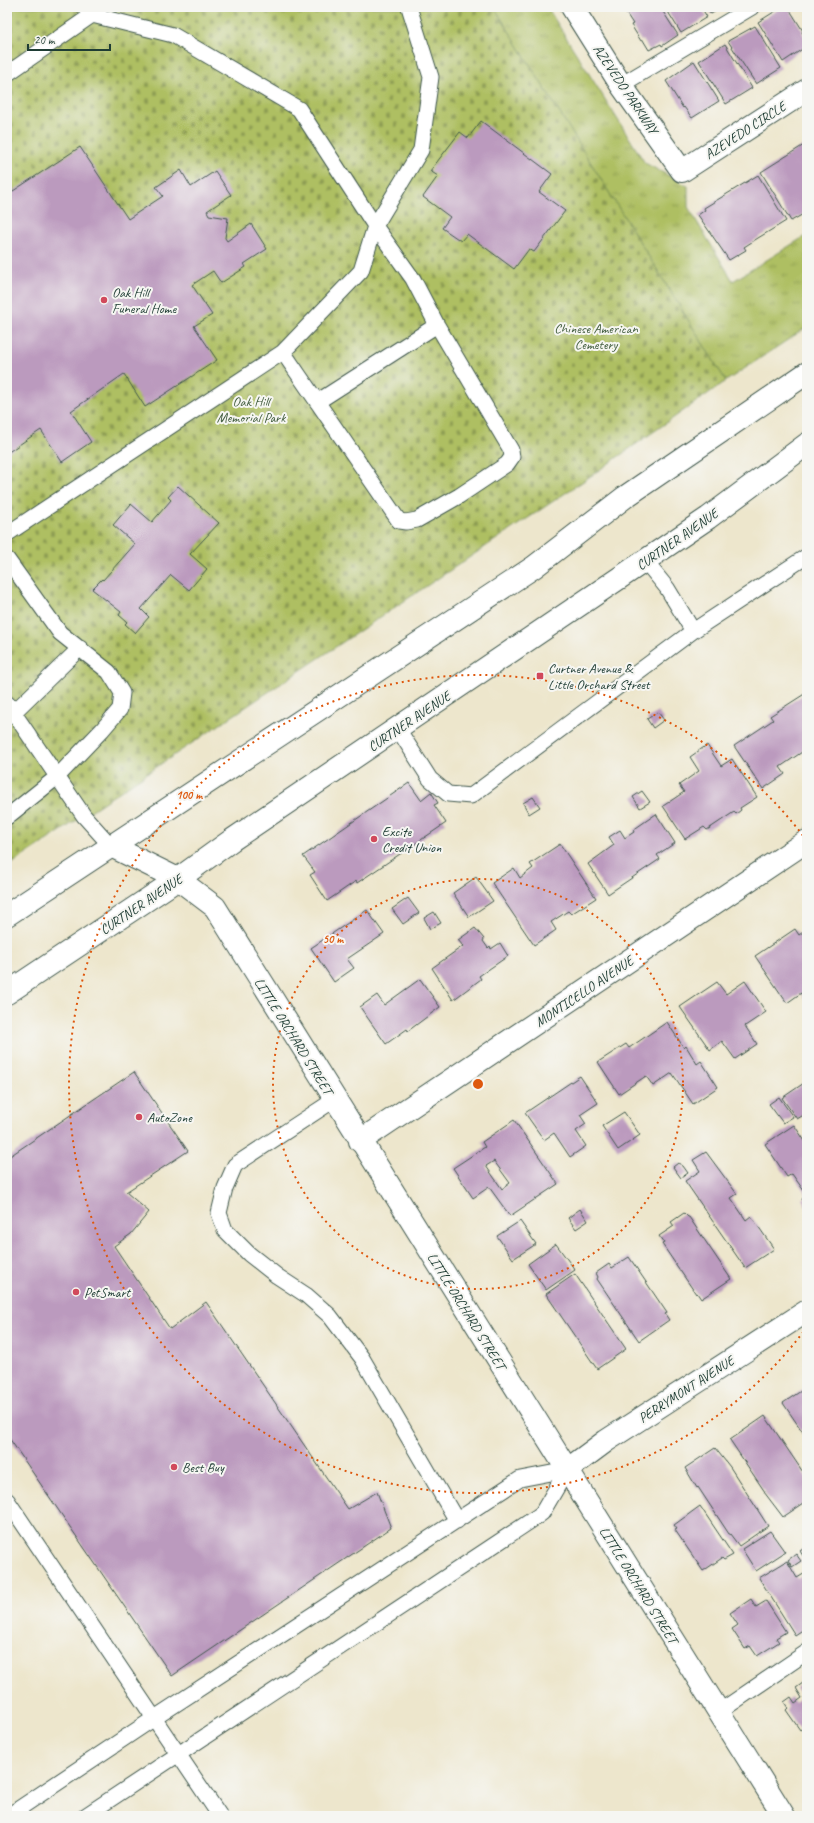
<svg xmlns="http://www.w3.org/2000/svg" width="814" height="1823" viewBox="0 0 814 1823" font-family="Caveat,sans-serif">
  <defs>
    <pattern id="grass-tufts" width="24" height="20" patternUnits="userSpaceOnUse"><rect width="24" height="20" fill="#aebf62"/><path d="M3 7l-1-3M5 7V3M7 7l1-3M15 17l-1-3M17 17v-4M19 17l1-3" fill="none" stroke="#8d9c52"/></pattern>
    <pattern id="cemetery-stones" width="16" height="16" patternUnits="userSpaceOnUse"><rect width="16" height="16" fill="#aebf62"/><path d="M2 7V4a2 2 0 0 1 4 0v3zM10 15v-3a2 2 0 0 1 4 0v3z" fill="#8d9c52"/></pattern>
  </defs>
  <rect width="100%" height="100%" fill="#f6f6f2"/>
  <filter id="ink" filterUnits="userSpaceOnUse"><feTurbulence type="fractalNoise" baseFrequency=".025" numOctaves="2"/><feDisplacementMap in="SourceGraphic" scale="8" xChannelSelector="R" yChannelSelector="G"/><feConvolveMatrix kernelMatrix="1 2 1 2 8 2 1 2 1" color-interpolation-filters="sRGB"/></filter>
  <filter id="wash" filterUnits="userSpaceOnUse"><feTurbulence type="fractalNoise" baseFrequency=".012" numOctaves="4" result="noise"/><feDisplacementMap in="SourceGraphic" scale="16" xChannelSelector="R" yChannelSelector="G"/><feGaussianBlur stdDeviation="0.9" result="paint"/><feColorMatrix in="noise" values="0 0 0 0 0 0 0 0 0 0 0 0 0 0 0 0 0 1.4 0 .05"/><feComposite in="paint" operator="in"/></filter>
  <g filter="url(#wash)">
    <rect width="100%" height="100%" fill="#ede6cc"/>
    <path fill="url(#grass-tufts)" stroke="#667e4b" d="M494,7h53l98,156 43,23v21l45,74 74,-46v92l-81,54z"/>
    <path fill="url(#cemetery-stones)" stroke="#667e4b" d="M7,7h487l232,374 -141,99 -578,387z"/>
    <g id="blocks">
      <path fill="#bb9abe" fill-rule="evenodd" d="M628,7h32l18,28 -16,11 -1,-2 -12,6 -6,-10 -2,1 -10,-16 2,-1 -9,-14z
        M665,7h36l6,10 -26,16z
        M706,7h17l-12,7z
        M782,7h6l15,24 -1,1 5,8v6l-24,16 -25,-40z
        M755,26l26,42 -25,16 -28,-43z
        M725,44l27,44 -26,16 -27,-43z
        M694,61l25,40 -27,17 -8,-11 -1,1 -17,-27z
        M481,121l71,53 -13,18 26,19 -31,41 -5,-3 -15,20 -47,-35 -6,7 -19,-13 8,-11 -27,-20 15,-21 -8,-5 30,-39 8,6z
        M807,143v69l-16,9 -30,-49z
        M80,147l48,72 35,-23 -7,-9 25,-17 10,17 24,-16 16,24 -24,16 2,4 19,3 -3,20 2,3 24,-17 16,25 -23,15 2,3 -25,16 -8,-12 -21,14 20,30 -18,11 23,34 -72,47 -21,-33 -53,37 20,31 -29,20 -21,-32 -34,23v-258z
        M758,175l28,46 -28,17 -14,9 2,3 -17,10 -31,-45 7,-5 -1,-2z
        M178,486l41,37 -29,31 17,15 -18,21 -18,-15 -30,34 8,8 -14,16 -10,-9 2,-2 -8,-7 2,-3 -29,-23 10,-10 1,1 32,-36 -22,-19 18,-21 21,18 19,-22 -3,-3z
        M806,693l1,60 -2,-3 -25,17 5,7 -22,15 -29,-43 39,-26 -3,-4z
        M658,712l6,8 -11,8 -6,-9z
        M707,745l14,21 11,-7 25,38 -17,11 1,2 -5,4 -2,-2 -27,18 -3,-3 -19,12 -22,-33 21,-14 -5,-7 20,-14 -9,-14z
        M409,783l12,17 10,-8 7,11 -4,2 12,18 -89,60 -1,-2 -29,20 -17,-26 5,-3 -12,-16z
        M642,791l8,11 -10,6 -7,-11z
        M533,797l7,10 -11,7 -6,-11z
        M656,814l19,29 -18,12 3,4 -52,35 -20,-30 26,-19 -5,-8 11,-7 5,8 9,-6 -1,-2z
        M560,844l36,54 -25,16 -3,-3 -17,11 5,8 -22,15 -42,-62 22,-15 6,10 13,-10 -3,-4z
        M476,877l17,24 -24,16 -16,-24z
        M408,898l11,15 -16,11 -11,-15z
        M367,910l17,24 -37,25 7,9 -20,14 -23,-34z
        M434,912l7,11 -11,6 -6,-11z
        M475,928l9,11 -1,2 5,7 2,-2 1,3 9,-6 8,13 -29,20 2,3 -28,21 -21,-32 31,-22 -5,-6z
        M795,929l4,6 8,-6v68l-3,1 -3,-5 -14,10 -32,-47z
        M420,979l20,28 -32,24 -1,-2 -21,15 -26,-37 17,-12 7,10z
        M745,981l21,31 -21,14 12,18 -22,15 -13,-18 -12,9 -30,-43 37,-25 9,12z
        M667,1022l17,26 2,-2 11,18 4,-3 17,26 -25,17 -21,-31 -19,13 -7,-10 -27,18 -21,-32 28,-18 3,4z
        M134,1072l54,79 -62,41 23,20 -18,22 -17,12 56,83 36,-27 142,207 29,-17 14,36 -219,148 -165,-241v-277z
        M580,1076l18,27 -18,12 6,9 -10,7 10,15 -16,11 -16,-24 -10,7 -19,-27z
        M807,1081v32l-10,6 -15,-21z
        M779,1097l14,20 -10,6 -14,-19z
        M624,1112l16,23 -22,15 -16,-24z
        M514,1120l44,64 -48,32 -21,-29 -16,11 -20,-30 32,-21 -3,-5zM494,1161l16,22 -8,6 -16,-23z
        M794,1125l13,19v63l-5,-8 5,-4 -15,-21 -5,3 -22,-33z
        M706,1152l31,42 -6,4 15,22 5,-4 23,33 -29,19 -60,-87 15,-10 -7,-11z
        M678,1163l5,3 5,7 -7,5 -8,-11z
        M580,1209l8,12 -12,8 -8,-11z
        M684,1213l4,4h1l42,62 -30,20 -4,-6 -1,1 -34,-50 2,-1 -5,-7 15,-10 -3,-4z
        M520,1221l16,23 -23,15 -16,-23z
        M556,1244l19,26 -29,20 -18,-26z
        M629,1257l38,56 -2,1 4,6 -30,21 -42,-62 1,-2 -2,-4 13,-9 3,4z
        M575,1274l51,75 -29,20 -51,-75z
        M807,1387v44l-3,3 -21,-31z
        M765,1416l42,62v23l-24,16 -19,-25h1l-35,-52z
        M715,1448l15,19 38,59 -29,20 -9,-12h-1l-31,-47 -1,1 -12,-20z
        M700,1506l33,49 -9,5 -2,-2 -19,13 -28,-41 2,-1 -3,-4z
        M770,1531l15,21 -29,19 -14,-22z
        M807,1546v16l-7,-11z
        M796,1554l5,7 -9,6 -4,-7z
        M787,1561l10,17 10,-6v55l-12,8 -36,-57z
        M751,1599l5,8 10,-6 20,31 -10,6 3,4 -22,14 -7,-10 -5,3 -13,-20 6,-4 -8,-12z
        M807,1680v48l-1,-2 -6,4 -14,-20 2,-2 -4,-6 7,-5 4,6 7,-5 -6,-10z"/>
    </g>
  </g>
  <g filter="url(#ink)">
    <use href="#blocks" fill-opacity="0" stroke="#3e564b" stroke-width="1"/>
    <g fill="none" stroke-linecap="round" stroke-linejoin="round">
      <g stroke="#3e564b" stroke-width="17">
        <path id="lane" d="M84,7l8,8 81,20 126,74 76,117 38,53 24,46 74,125 1,7 -5,7 -48,32 -42,24 -11,2 -7,-1 -116,-169
          M7,74l85,-59
          M621,85l131,-78
          M317,402l120,-77
          M7,534l276,-182 78,-81 14,-45 46,-76 10,-73 -22,-70
          M7,559l53,74 49,39 13,21 -2,16 -18,21 -45,47 -50,40
          M645,561l22,27 26,43
          M7,703l77,113 27,30
          M7,716l6,-3 67,-65
          M398,729l32,50 18,15 23,2 222,-165 114,-75
          M334,1100l-99,65 -10,23 -6,25 6,17 24,24 28,22 29,19 24,21 32,42 95,163
          M7,1500l213,316
          M719,1712l88,-60
          M8,1816l145,-97 367,-240 47,-9
          M85,1816l453,-300 4,-3 25,-43"/>
      </g>
      <g stroke="#3e564b" stroke-width="24">
        <path id="street" d="M572,7l49,78 61,86 125,-81
          M360,1141l447,-300
          M567,1470l39,-29 201,-130"/>
      </g>
      <g stroke="#3e564b" stroke-width="24">
        <path id="secondary" d="M111,846l67,33 37,28 569,909"/>
      </g>
      <g stroke="#3e564b" stroke-width="24">
        <path id="primary" d="M7,915l527,-348 91,-70 182,-124
          M7,993l171,-114 54,-39 476,-322 99,-74"/>
      </g>
      <use href="#lane" stroke="#fff" stroke-width="15"/>
      <use href="#street" stroke="#fff" stroke-width="22"/>
      <use href="#secondary" stroke="#fff" stroke-width="22"/>
      <use href="#primary" stroke="#fff" stroke-width="22"/>
    </g>
  </g>
  <g fill="none" stroke="#de580e" stroke-width="2" stroke-dasharray="2 4">
    <circle cx="478" cy="1084" r="205"/>
    <path d="M807 1327A409 409 0 1 1 807 841"/>
  </g>
  <g fill="#d1495b" stroke="#f6f6f2" stroke-width="1.5">
    <circle cx="104" cy="300" r="4"/>
    <rect x="536" y="672" width="8" height="8" rx="2"/>
    <circle cx="374" cy="839" r="4"/>
    <circle cx="139" cy="1117" r="4"/>
    <circle cx="76" cy="1292" r="4"/>
    <circle cx="174" cy="1467" r="4"/>
  </g>
  <g text-anchor="middle" stroke-width="4" stroke-linejoin="round" paint-order="stroke">
    <g font-size="14" fill="#1f3d34" stroke="#f6f6f2">
      <text transform="translate(626 89) rotate(56)" y="5">AZEVEDO PARKWAY</text>
      <text transform="translate(745 130) rotate(-33)" y="5">AZEVEDO CIRCLE</text>
      <text transform="translate(677 539) rotate(-35)" y="5">CURTNER AVENUE</text>
      <text transform="translate(409 721) rotate(-34)" y="5">CURTNER AVENUE</text>
      <text transform="translate(141 904) rotate(-34)" y="5">CURTNER AVENUE</text>
      <text transform="translate(584 991) rotate(-34)" y="5">MONTICELLO AVENUE</text>
      <text transform="translate(294 1036) rotate(58)" y="5">LITTLE ORCHARD STREET</text>
      <text transform="translate(467 1311) rotate(58)" y="5">LITTLE ORCHARD STREET</text>
      <text transform="translate(686 1389) rotate(-33)" y="5">PERRYMONT AVENUE</text>
      <text transform="translate(639 1585) rotate(58)" y="5">LITTLE ORCHARD STREET</text>
    </g>
    <g font-size="14" fill="#1f3d34" stroke="#f6f6f2" text-anchor="start">
      <text x="112" y="297">Oak Hill<tspan x="112" dy="16">Funeral Home</tspan></text>
      <text x="548" y="673">Curtner Avenue &amp;<tspan x="548" dy="16">Little Orchard Street</tspan></text>
      <text x="382" y="836">Excite<tspan x="382" dy="16">Credit Union</tspan></text>
      <text x="147" y="1122">AutoZone</text>
      <text x="84" y="1297">PetSmart</text>
      <text x="182" y="1472">Best Buy</text>
    </g>
    <g font-size="14" fill="#435e40" stroke="#f6f6f2">
      <text x="596" y="333">Chinese American<tspan x="596" dy="16">Cemetery</tspan></text>
      <text x="251" y="406">Oak Hill<tspan x="251" dy="16">Memorial Park</tspan></text>
    </g>
  </g>
  <circle cx="478" cy="1084" r="6" fill="#de580e" stroke="#f6f6f2" stroke-width="2"/>
  <g font-size="12" text-anchor="middle" font-weight="bold" fill="#de580e" stroke="#f6f6f2" stroke-width="4" stroke-linejoin="round" paint-order="stroke">
    <text x="189" y="799">100 m</text>
    <text x="333" y="943">50 m</text>
  </g>
  <rect width="814" height="1823" fill="none" stroke="#f6f6f2" stroke-width="24"/>
  <path d="M28 44v6h82v-6" fill="none" stroke="#1f3d34" stroke-width="2"/>
  <text x="34" y="44" font-size="12" fill="#1f3d34" stroke="#f6f6f2" stroke-width="3" paint-order="stroke">20 m</text>
</svg>
